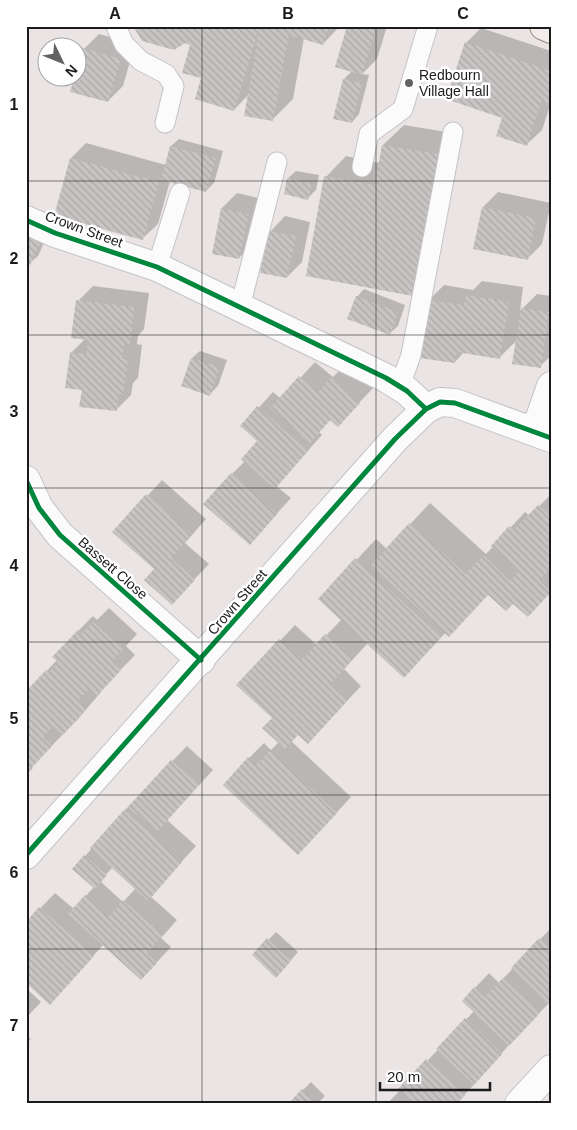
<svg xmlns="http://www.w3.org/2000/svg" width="577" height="1130" viewBox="0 0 577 1130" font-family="Arial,sans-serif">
  <defs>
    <pattern id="building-back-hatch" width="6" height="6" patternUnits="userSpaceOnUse" patternTransform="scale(1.25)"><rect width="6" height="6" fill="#c8c4c4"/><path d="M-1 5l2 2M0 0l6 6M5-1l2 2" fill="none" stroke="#aba8a8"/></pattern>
  </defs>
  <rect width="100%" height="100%" fill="#eae4e4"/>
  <path fill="#0003" fill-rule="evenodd" d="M135,26h205l-17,18 -19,-6 -11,61 -21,21 -23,-26 -15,16 -32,-32 -10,-34z
    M348,26h39l-10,33 -15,15 7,1 -10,39 -7,8 -17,-4 9,-39 8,-8z
    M481,28l70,23v52l-9,27 -16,15 -22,-28 -38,-74z
    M99,34l36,10 -12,42 -15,15 -36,-10 4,-13h2v-7l6,-22z
    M404,125l54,9 -25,140 -107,-97 20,-21 34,7 3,-18z
    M179,139l44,12 -9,32 -8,8 -36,-10 -12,43 -16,15 -86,-24 15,-57 15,-15 80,22 5,-19z
    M296,171l23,4 -3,15 -8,8 -20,-20z
    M498,192l53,11 -9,41 -15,15 -53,-11 9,-41z
    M237,193l26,6 -9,44 -15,15 -17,-50z
    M285,216l25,6 -8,40 -15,15 -17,-45z
    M26,224l22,10 -10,22 -8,7z
    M482,281l41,6 -3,24 17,-17 14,2v60l-11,10 -23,-26 -17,17 -36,-5 -9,10 -26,-62 15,-15 29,5z
    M93,286l56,7 -5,36 -6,7 -1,8 5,1 -4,33 -5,5 -2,12 -15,15 -33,-21 -12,-36 14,-14 -7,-38z
    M364,289l41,16 -7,21 -8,7 -33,-36z
    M200,351l27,9 -9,26 -8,8 -27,-9 9,-27z
    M315,362l18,15 14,-14 27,24 -36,38 -7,-6 -12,13 3,3 -46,51 15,12 -27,30 -32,-54 13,-13 14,-20 -17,-15 31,-34 8,7z
    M162,480l44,39 -21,24 24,21 -37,39 -16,-34 -42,-37z
    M551,494v97l-9,9 -28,2 -25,-8 -43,38 -22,24 -56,-13 -24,26 17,17 -53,57 -10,-10 -7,8 60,56 -38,41 -64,-80 15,-15 7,7 8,-8 -6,-24 -35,-33 57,-60 22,20 25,-26 -22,-20 56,-60 11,10 43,-46 56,51 39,-42 5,4z
    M109,608l28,26 -11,12 9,9 -35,36 1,1 -23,27 -47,48 2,1 -7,7v-82l31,-33 21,-29 15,-15 4,4z
    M187,746l26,24 -46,50 29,26 -46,50 27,24 -16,18 10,9 -15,16 -52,-19 -40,44 -34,-3 -3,4 14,13 -15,16v-95l29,-30 19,16 20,-22 -20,-18 51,-59zM113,867l23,21 -13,14 -23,-21z
    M551,928v73l-35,36 -37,42 -23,25h-69l87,-93 1,-23 14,-15 10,10z
    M276,932l22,20 -14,16 -30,-13z
    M26,1035l5,4 -5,5z
    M311,1082l14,14 -8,8h-28z"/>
  <path fill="url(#building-back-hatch)" d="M133,26h196l-6,19 -34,-10 -16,86 -29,-5 16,-90 -26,85 -39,-12 6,-21 -19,-5 8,-28 -5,-2 -11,7 -32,-9z
    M347,26h30l-15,49 -27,-8z
    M465,42l86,29v33l-10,-3 -14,45 -31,-10 6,-18 -56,-19z
    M83,48l38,11 -13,43 -38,-10 4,-14h4v-12z
    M343,79l19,4 -10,40 -19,-4z
    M382,145l56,9 -25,142 -107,-20 18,-100 51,9z
    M170,146l46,12 -10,34 -45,-12z
    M70,158l89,24 -16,58 -89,-24z
    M287,178l25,5 -4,17 -24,-6z
    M482,207l54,11 -8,42 -55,-11z
    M221,208l28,6 -10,45 -27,-5z
    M269,231l27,5 -9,42 -27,-5z
    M26,235l15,7 -11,23 -4,-2z
    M466,295l43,7 -9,57 -43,-7 -2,11 -36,-5 9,-58 36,5z
    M356,296l42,16 -8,23 -43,-16z
    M76,300l58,7 -4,38 -6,-1 -2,15h6l-5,36 -4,-1 -2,17 -38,-4 3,-17 -17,-2 5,-36 16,2 2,-14 -17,-2z
    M521,308l28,4 -8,56 -29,-4z
    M191,358l29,9 -10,29 -29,-10z
    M299,376l19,16 13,-15 29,26 -22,24 -8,-7 -20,23 -40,-35z
    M257,406l51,45 -33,38 -34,-30 16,-18 -17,-15z
    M231,473l46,41 -27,31 -47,-41z
    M146,494l46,40 -21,24 24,22 -23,25 -28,-25 10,-11 -42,-37z
    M538,505l13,11v52l-12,12 12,12 -23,25 -15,-13 -7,7 -18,-16 -39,42 -78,-72 38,-42 57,51 17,-19 27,26 9,-10 -28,-25 18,-20 5,4z
    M355,558l86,79 -37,41 -86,-79z
    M93,622l30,27 -11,13 9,8 -25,27 -8,-7 -10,10 9,8 -24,27 -10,-9 -10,11 9,9 -26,28v-83l20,-21 3,2 9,-10 -6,-5 26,-27 4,4z
    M325,634l28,25 -23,26 17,16 -39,43 -10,-9 -13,14 -23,-21 10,-10 -36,-33 43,-46 23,21z
    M270,750l67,63 -39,42 -75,-70 25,-28 8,8z
    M171,760l28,25 -42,47 -29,-25z
    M124,810l58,52 -34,39 -58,-53z
    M84,855l23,20 -12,14 -23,-20z
    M85,895l23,22 15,-17 40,35 -16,19 10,9 -16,17 -73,-66z
    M39,907l55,49 -44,49 -24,-22v-61z
    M267,938l24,23 -15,17 -24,-23z
    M539,938l12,10v54l-2,2 -38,-36z
    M503,978l37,35 -31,33 -47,-45 12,-14 10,10z
    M465,1018l37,36 -28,31 -38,-36z
    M426,1059l39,36 -8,9h-43l-16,-15z
    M302,1089l16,15h-30z"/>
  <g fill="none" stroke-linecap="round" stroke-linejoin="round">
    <g stroke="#c5c3c3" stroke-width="21">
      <path id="lane" d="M116,26l8,18 17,17 25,13 8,12 -9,37
        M362,167l7,-33 34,-25 25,-83
        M157,267l23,-74
        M240,307l37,-145
        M400,386l11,-31 42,-223"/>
    </g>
    <g stroke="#c5c3c3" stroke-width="30">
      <path id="street" d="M26,220l29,13 102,34 229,111 21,13 19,18 14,-7 15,1 96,35
        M535,432l16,-46
        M26,480l13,28 21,27 141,125
        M26,855l369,-416 31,-30
        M519,1104l32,-35"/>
    </g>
    <g stroke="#92877e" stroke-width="30">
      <path id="secondary" d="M544,26l7,3"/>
    </g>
    <use href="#lane" stroke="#fcfbfb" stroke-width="19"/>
    <use href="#street" stroke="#fcfbfb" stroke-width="28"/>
    <use href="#secondary" stroke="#f2ecea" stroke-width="28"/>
    <g stroke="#fff" stroke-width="8">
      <path id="cycleway" d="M26,220l29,13 102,34 229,111 21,13 19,18 14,-7 15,1 96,35
        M26,480l13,28 21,27 141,125
        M26,855l369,-416 31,-30"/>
    </g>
    <use href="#cycleway" stroke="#00873e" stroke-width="5"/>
  </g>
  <path fill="none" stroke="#1b1b1b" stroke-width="1" stroke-opacity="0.55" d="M202,26v1078M376,26v1078M26,181h525M26,335h525M26,488h525M26,642h525M26,795h525M26,949h525"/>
  <circle fill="#636161" stroke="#fff" stroke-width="2" cx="409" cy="83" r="5"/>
  <g text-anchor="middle" stroke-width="5" stroke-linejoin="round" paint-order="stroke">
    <g font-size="14" fill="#1b1b1b" stroke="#fff" text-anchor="start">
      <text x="419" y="80">Redbourn<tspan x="419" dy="16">Village Hall</tspan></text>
    </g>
    <g font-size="14" fill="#1b1b1b" stroke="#fff">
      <text transform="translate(84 229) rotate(20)" y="5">Crown Street</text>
      <text transform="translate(113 568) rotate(41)" y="5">Bassett Close</text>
      <text transform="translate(237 602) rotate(-49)" y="5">Crown Street</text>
    </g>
  </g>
  <rect width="577" height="1130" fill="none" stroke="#ffffff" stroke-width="55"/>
  <g transform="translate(62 62) rotate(133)"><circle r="24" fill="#ffffff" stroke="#a4a4a4"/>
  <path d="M0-4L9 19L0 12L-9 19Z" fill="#636161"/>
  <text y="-8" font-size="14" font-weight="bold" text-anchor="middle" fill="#1b1b1b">N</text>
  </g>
  <path d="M380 1082v8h110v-8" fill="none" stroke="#1b1b1b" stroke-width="2.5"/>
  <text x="387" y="1082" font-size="15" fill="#1b1b1b" stroke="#ffffff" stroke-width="4" paint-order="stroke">20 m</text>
  <rect x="28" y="28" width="522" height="1074" fill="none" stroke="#1b1b1b" stroke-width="2"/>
  <g font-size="16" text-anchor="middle" font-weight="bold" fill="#1b1b1b">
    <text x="115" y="19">A</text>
    <text x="288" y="19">B</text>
    <text x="463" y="19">C</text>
    <text x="14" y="110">1</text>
    <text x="14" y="264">2</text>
    <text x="14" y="417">3</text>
    <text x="14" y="571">4</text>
    <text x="14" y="724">5</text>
    <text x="14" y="878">6</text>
    <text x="14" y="1031">7</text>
  </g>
</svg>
